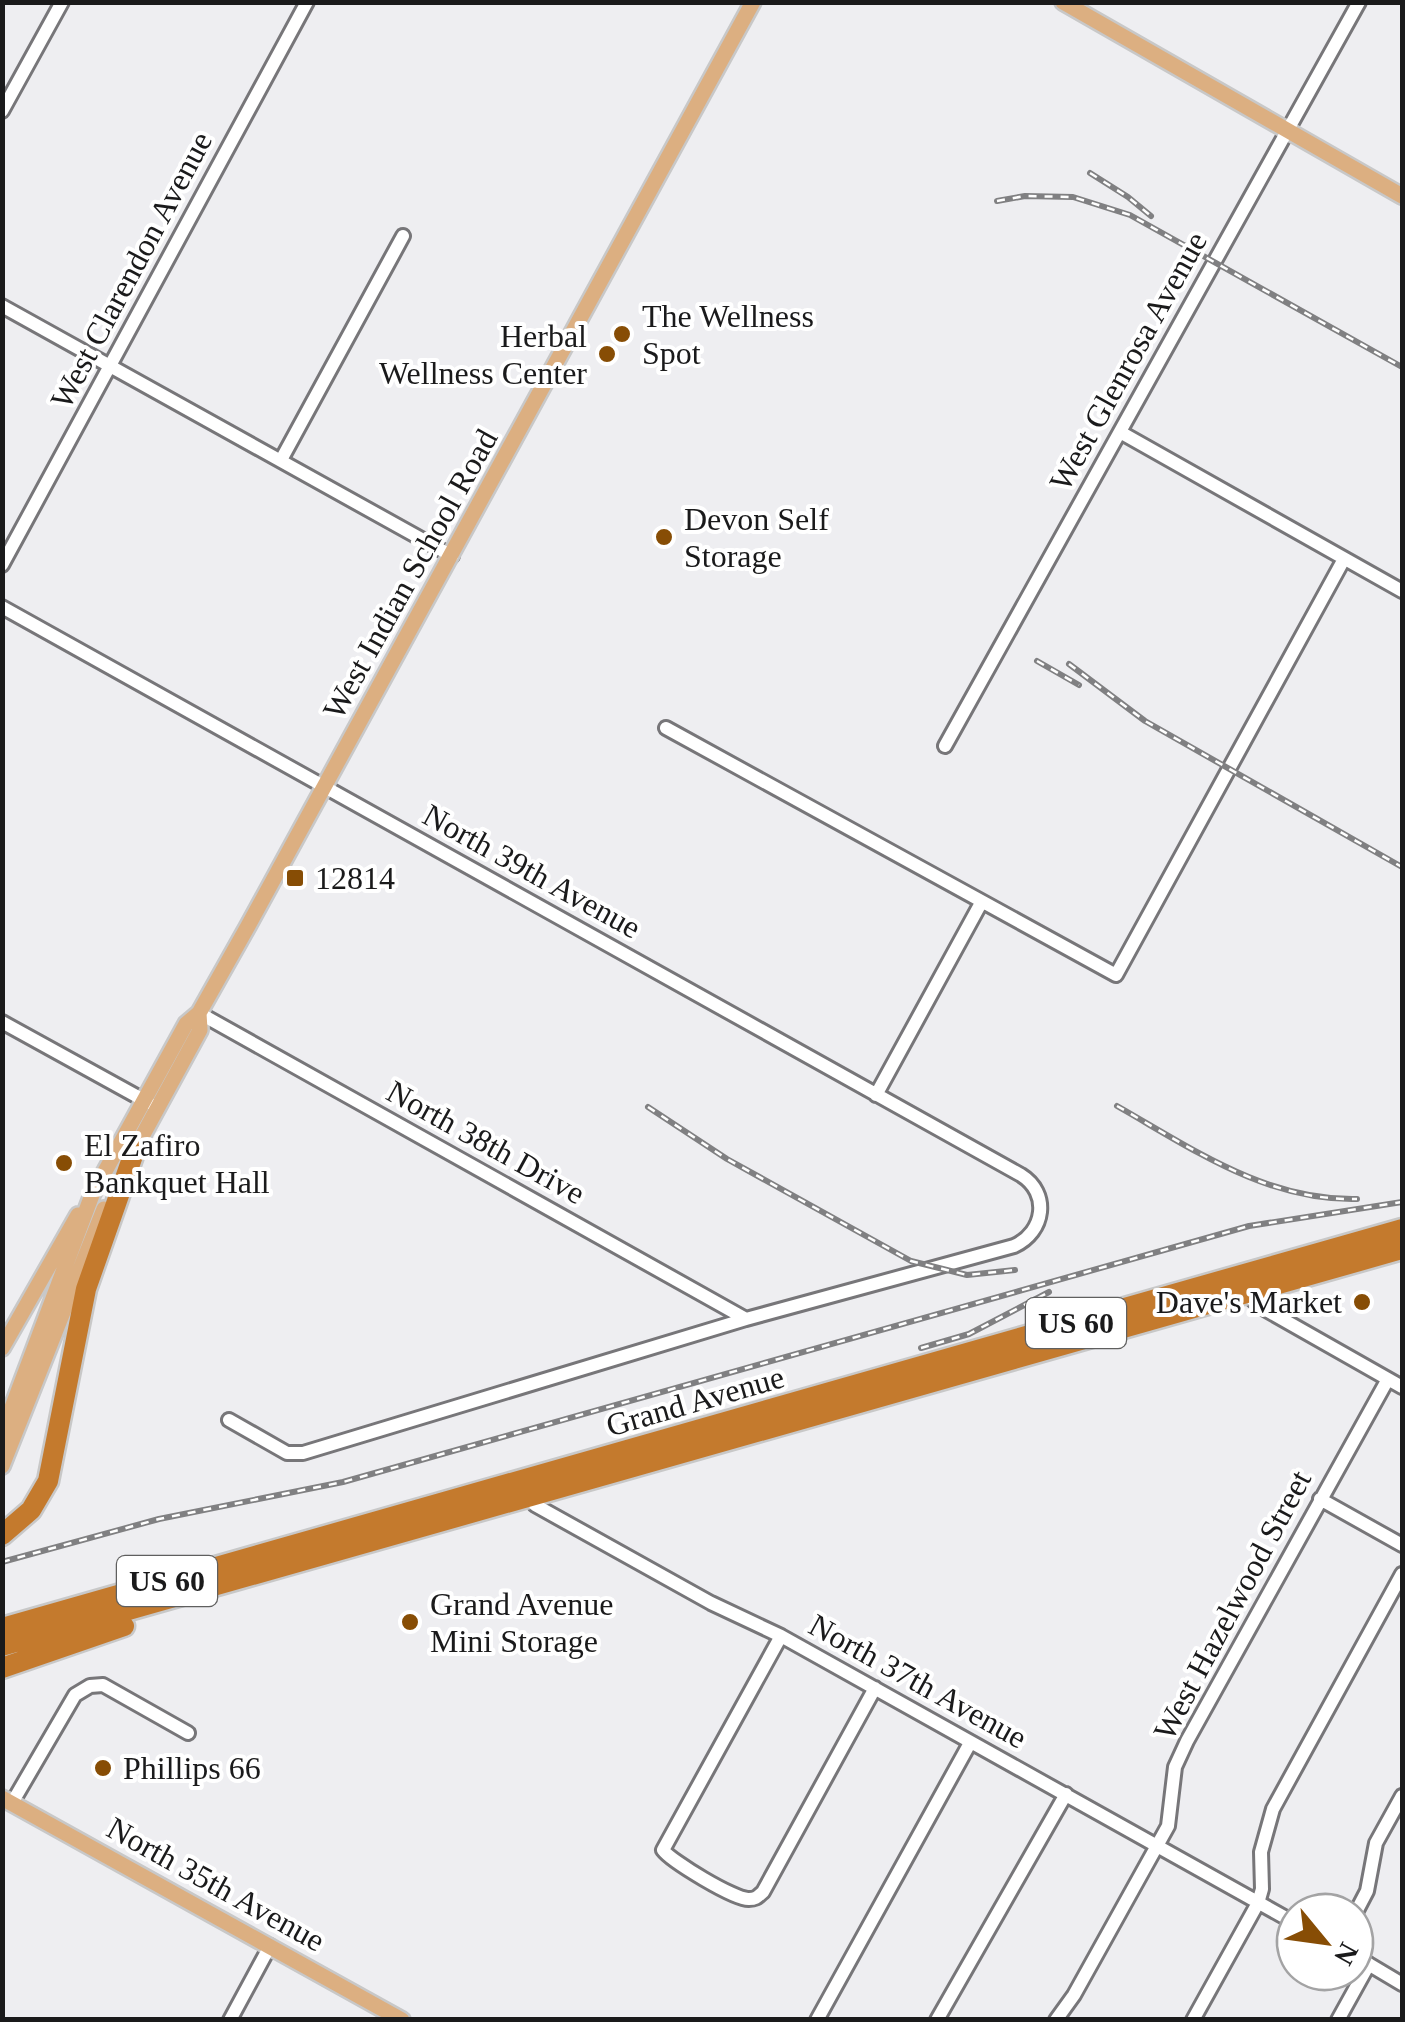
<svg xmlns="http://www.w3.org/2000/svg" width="1405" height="2022" viewBox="0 0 1405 2022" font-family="'Times New Roman',serif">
  <rect width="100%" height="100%" fill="#eeeef1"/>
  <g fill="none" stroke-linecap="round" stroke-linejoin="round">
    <g stroke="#777679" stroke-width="18">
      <path id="minor" d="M2,111l60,-109
        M2,306l450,250
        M1120,432l282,159
        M281,460l122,-224
        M2,565l305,-563
        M2,607l1019,568c29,18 24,57 -7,71l-268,73 -443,134h-16l-58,-33
        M666,728l450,247 228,-416
        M945,746l414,-744
        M199,1013l547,306
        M2,1022l147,81
        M876,1095l105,-192
        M1245,1293l16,14 141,80
        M528,1492l7,13 176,98 70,33 514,287
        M1320,1499l82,46
        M781,1636l-118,214c8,11 72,50 86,49 8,0 9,-3 14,-7l112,-204
        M12,1803l63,-108 15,-9 13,-1 85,48
        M1355,1914l12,-23 9,-48 26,-47
        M1355,1956l47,28
        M230,2020l40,-74
        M817,2020l153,-277
        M937,2020l129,-226
        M1056,2020l18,-25 94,-169 7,-59 12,-26 201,-362
        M1193,2020l65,-117 4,-14 -1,-37 12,-43 129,-235
        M1338,2020l31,-56"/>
    </g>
    <g stroke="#c8c8c8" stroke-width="20">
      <path id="major" d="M1063,2l339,194
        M133,1153l67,-123 -1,-17
        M2,1348l76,-133
        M2,1434l90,-239 94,-171 13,-11 49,-87 505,-924
        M2,1466l102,-257
        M2,1798l400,222"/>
    </g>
    <g stroke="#c8c8c8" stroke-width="25">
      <path id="highway" d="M2,1535l29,-25 17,-29 38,-192 50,-142
        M2,1628l1400,-399
        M2,1646l1400,-397
        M2,1668l122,-42"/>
    </g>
    <use href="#minor" stroke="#fff" stroke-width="12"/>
    <use href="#major" stroke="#dcaf81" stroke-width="15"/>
    <use href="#highway" stroke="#c47a2d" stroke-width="20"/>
    <g stroke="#808082" stroke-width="6">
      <path id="rail" d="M1090,173l38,24 23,19
        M997,201l28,-5 48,1 57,18 272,152
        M1037,661l42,24
        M1069,664l76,57 257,146
        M1117,1106c76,43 149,95 240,93
        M648,1107l79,52 184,102 56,14 48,-5
        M921,1348l48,-14 80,-42
        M2,1562l157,-43 184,-37 906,-256 153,-24"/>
    </g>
    <use href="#rail" stroke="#fff" stroke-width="2.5" stroke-dasharray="8" stroke-linecap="butt"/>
  </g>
  <g fill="#874d05" stroke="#fff" stroke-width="4">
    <circle cx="622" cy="334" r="10"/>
    <circle cx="607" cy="354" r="10"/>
    <circle cx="664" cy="537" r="10"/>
    <rect x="285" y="868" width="20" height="20" rx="5"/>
    <circle cx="64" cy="1163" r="10"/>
    <circle cx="1362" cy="1302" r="10"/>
    <circle cx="410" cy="1622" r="10"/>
    <circle cx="103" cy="1768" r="10"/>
  </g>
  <g text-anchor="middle" stroke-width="8" stroke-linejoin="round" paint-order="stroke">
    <g fill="#fff" stroke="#5f5f5f" stroke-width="2.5">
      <rect x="1026" y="1298" width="100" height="50" rx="8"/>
      <rect x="117" y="1556" width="100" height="50" rx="8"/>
    </g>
    <g font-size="30" font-weight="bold" fill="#1a1a1b">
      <text x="1076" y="1333">US 60</text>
      <text x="167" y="1591">US 60</text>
    </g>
    <g font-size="32" fill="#1a1a1b" stroke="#fff">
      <text transform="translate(131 270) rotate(-62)" y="11">West Clarendon Avenue</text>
      <text transform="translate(1128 361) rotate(-61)" y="11">West Glenrosa Avenue</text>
      <text transform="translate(410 574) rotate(-61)" y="11">West Indian School Road</text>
      <text transform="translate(532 871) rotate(29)" y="11">North 39th Avenue</text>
      <text transform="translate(486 1142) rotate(29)" y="11">North 38th Drive</text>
      <text transform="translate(695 1401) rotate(-16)" y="11">Grand Avenue</text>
      <text transform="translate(1232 1605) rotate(-62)" y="11">West Hazelwood Street</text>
      <text transform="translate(918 1681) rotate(29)" y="11">North 37th Avenue</text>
      <text transform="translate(216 1884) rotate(29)" y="11">North 35th Avenue</text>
    </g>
    <g font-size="32" fill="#1a1a1b" stroke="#fff" text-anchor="start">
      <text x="642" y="327">The Wellness<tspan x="642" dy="37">Spot</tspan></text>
      <text x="587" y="347" text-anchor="end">Herbal<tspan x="587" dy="37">Wellness Center</tspan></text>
      <text x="684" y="530">Devon Self<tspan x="684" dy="37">Storage</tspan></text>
      <text x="315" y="889">12814</text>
      <text x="84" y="1156">El Zafiro<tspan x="84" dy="37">Bankquet Hall</tspan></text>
      <text x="1342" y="1313" text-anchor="end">Dave's Market</text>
      <text x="430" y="1615">Grand Avenue<tspan x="430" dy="37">Mini Storage</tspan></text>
      <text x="123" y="1779">Phillips 66</text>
    </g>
  </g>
  <rect width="1405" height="2022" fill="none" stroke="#1a1a1b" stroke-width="10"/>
  <g transform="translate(1325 1942) rotate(119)"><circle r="48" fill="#ffffff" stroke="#a3a3a4" stroke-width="2.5"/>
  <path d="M0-8L18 38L0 25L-18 38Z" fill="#874d05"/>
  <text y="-15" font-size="28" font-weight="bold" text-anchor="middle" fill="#1a1a1b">N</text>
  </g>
</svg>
